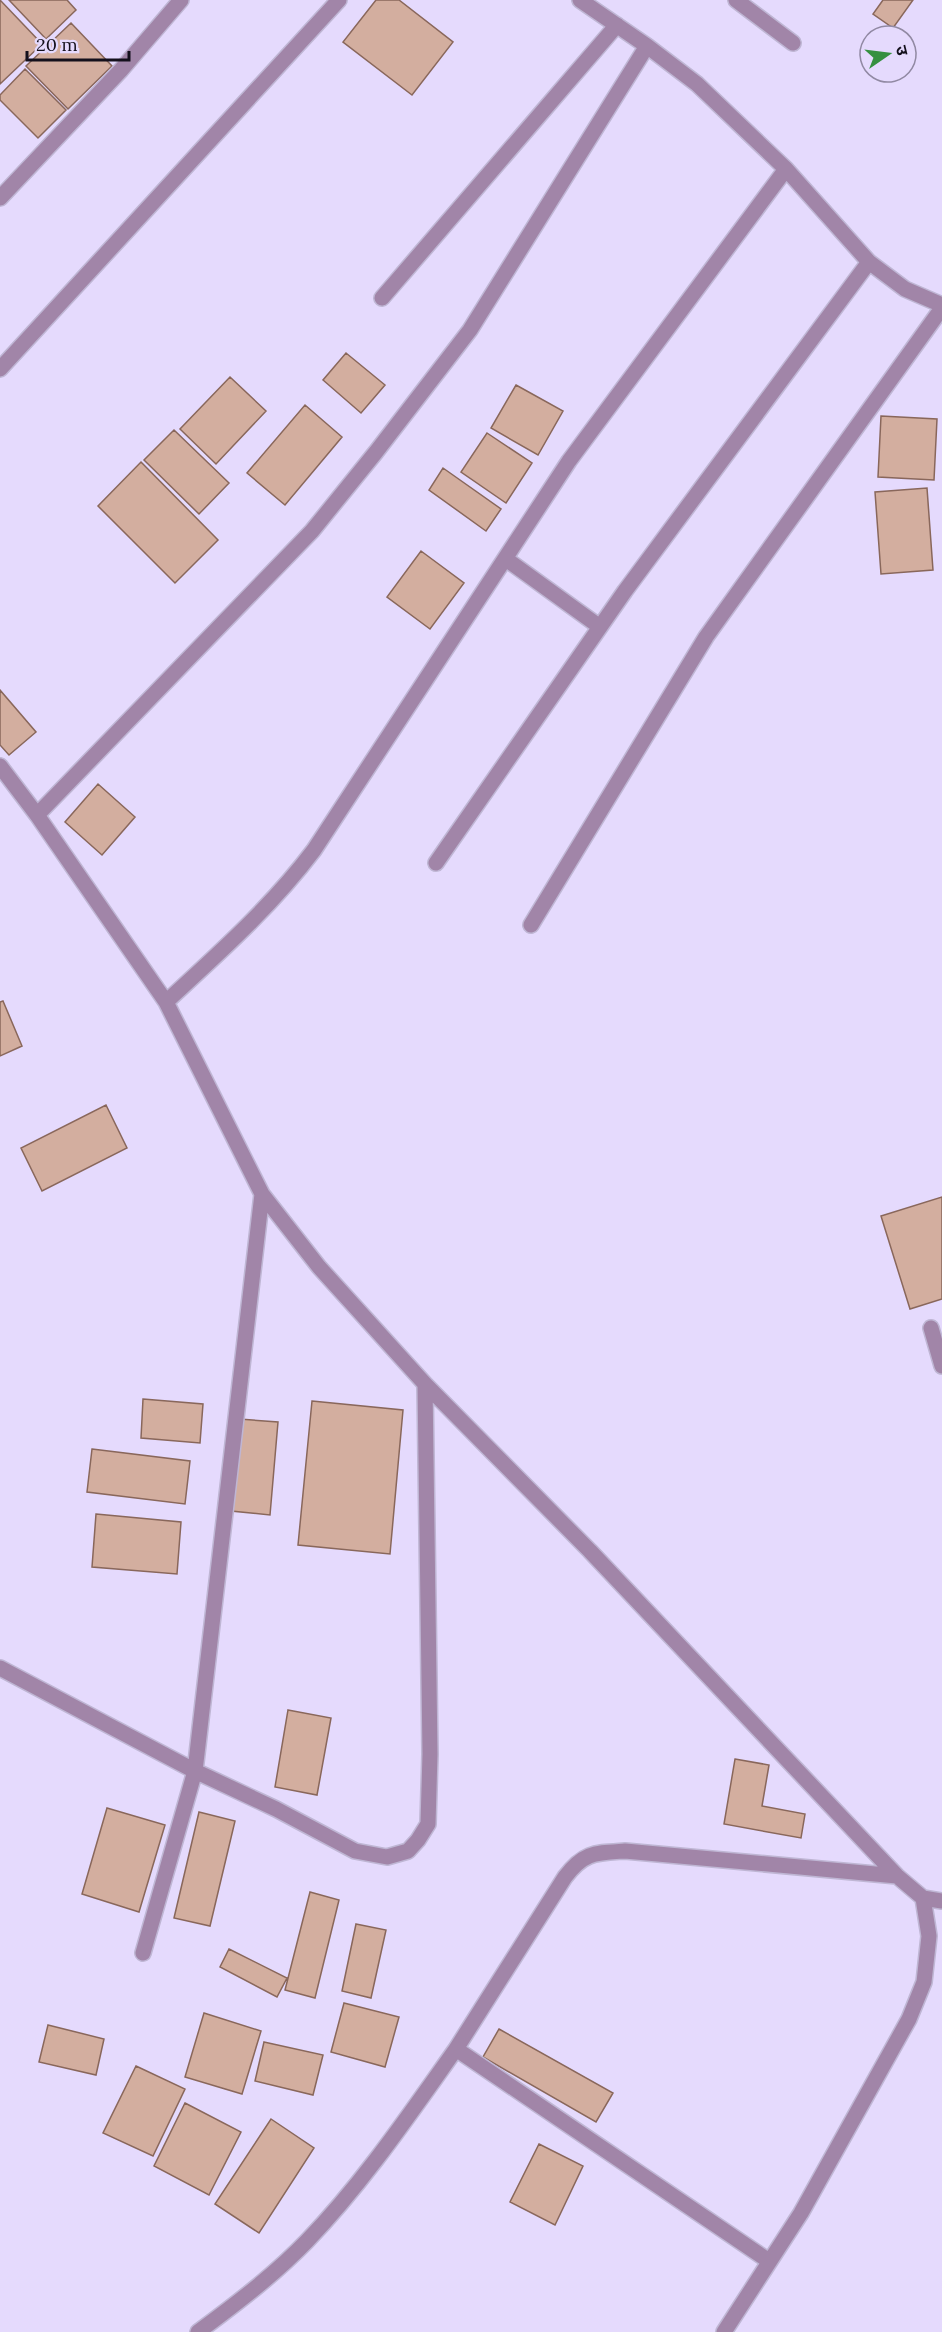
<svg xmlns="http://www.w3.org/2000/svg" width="942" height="2332" viewBox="0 0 942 2332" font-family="Lora,'Noto Sans Devanagari',serif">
  <rect width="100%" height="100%" fill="#e5dafd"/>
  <path fill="#d3ae9f" stroke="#89675b" stroke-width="1.5" d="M0,0l42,44 -42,40z
    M9,0h58l9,10 -30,29z
    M376,0h23l54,42 -41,53 -69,-53z
    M883,0h30l-20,28 -20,-14z
    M71,23l41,43 -44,43 -42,-43z
    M25,69l41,41 -28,28 -38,-38v-5z
    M346,353l39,32 -24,28 -38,-33z
    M230,377l36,34 -50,53 -36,-35z
    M516,385l47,26 -25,44 -47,-27z
    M305,405l37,32 -57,68 -38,-32z
    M881,416l56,3 -3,61 -56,-3z
    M174,430l55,53 -30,31 -55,-54z
    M487,433l45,30 -26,40 -45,-31z
    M141,462l77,78 -43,43 -77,-77z
    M443,468l58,41 -15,22 -57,-41z
    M927,488l6,82 -52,4 -6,-82z
    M421,551l43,32 -34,46 -43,-32z
    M0,690l36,42 -27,23 -9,-10z
    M98,784l37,33 -33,38 -37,-33z
    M3,1001l19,45 -22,10v-54z
    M106,1105l21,43 -85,43 -21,-43z
    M942,1197v102l-32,10 -29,-93z
    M143,1399l60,5 -3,39 -59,-5z
    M312,1401l91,9 -13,144 -92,-9z
    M239,1419l39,3 -8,93 -39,-4z
    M92,1449l98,12 -5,43 -98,-12z
    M96,1514l85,8 -4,52 -85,-7z
    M288,1710l43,8 -14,77 -42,-8z
    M735,1759l34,6 -7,41 43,8 -4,24 -77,-14z
    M107,1808l58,17 -26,87 -57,-18z
    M199,1812l36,9 -25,105 -36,-8z
    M310,1892l29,8 -24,98 -30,-8z
    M356,1924l30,6 -15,68 -29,-7z
    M229,1949l58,29 -10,19 -57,-30z
    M344,2003l55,14 -14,50 -54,-15z
    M204,2013l57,18 -19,63 -57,-17z
    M48,2025l56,14 -8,36 -57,-13z
    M499,2029l114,64 -17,29 -113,-65z
    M264,2042l59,13 -10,40 -58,-14z
    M136,2066l49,23 -32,67 -50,-23z
    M185,2103l56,29 -32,63 -55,-29z
    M271,2119l43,29 -55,85 -44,-29z
    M539,2144l44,22 -28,59 -45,-23z"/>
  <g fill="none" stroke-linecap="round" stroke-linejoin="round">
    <g stroke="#bfb6d4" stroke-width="18">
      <path id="minor" d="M580,0l67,46 50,38 89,85 83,93 36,27 37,16
        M736,0l57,43
        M0,198l121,-128 60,-70
        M382,298l235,-273
        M0,369l339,-369
        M506,559l94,68
        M0,766l37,49 129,187 96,192 57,73 106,117 165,167 307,325 26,22 19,3
        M37,815l275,-284 64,-79 94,-122 177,-284
        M436,863l189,-272 244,-329
        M531,925l175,-288 236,-329
        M166,1002c53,-49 105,-95 148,-152l255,-389 217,-292
        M931,1328l11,38
        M0,1668l195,103 81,38 79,42 32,6 21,-6 10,-11 10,-16 2,-70 -5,-370
        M143,1953l52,-182 67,-577
        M456,2049l109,-172c19,-25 30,-24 60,-26l272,25
        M198,2332c38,-28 76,-57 109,-91 56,-58 102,-126 149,-192l313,212
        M724,2332l77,-119 108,-194 15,-37 5,-46 -6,-38"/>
    </g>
    <use href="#minor" stroke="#a185a8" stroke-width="15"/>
  </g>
  <g transform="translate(888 54) rotate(76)"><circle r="28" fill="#e5dafd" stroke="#9189a3" stroke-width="1.5"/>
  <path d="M0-4.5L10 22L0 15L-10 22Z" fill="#359040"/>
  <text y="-9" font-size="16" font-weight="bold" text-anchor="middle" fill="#14101c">उ</text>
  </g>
  <path d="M27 51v9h102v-9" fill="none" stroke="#14101c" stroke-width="3"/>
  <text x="36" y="51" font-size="18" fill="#14101c" stroke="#e5dafd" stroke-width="4.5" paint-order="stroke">20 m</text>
</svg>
